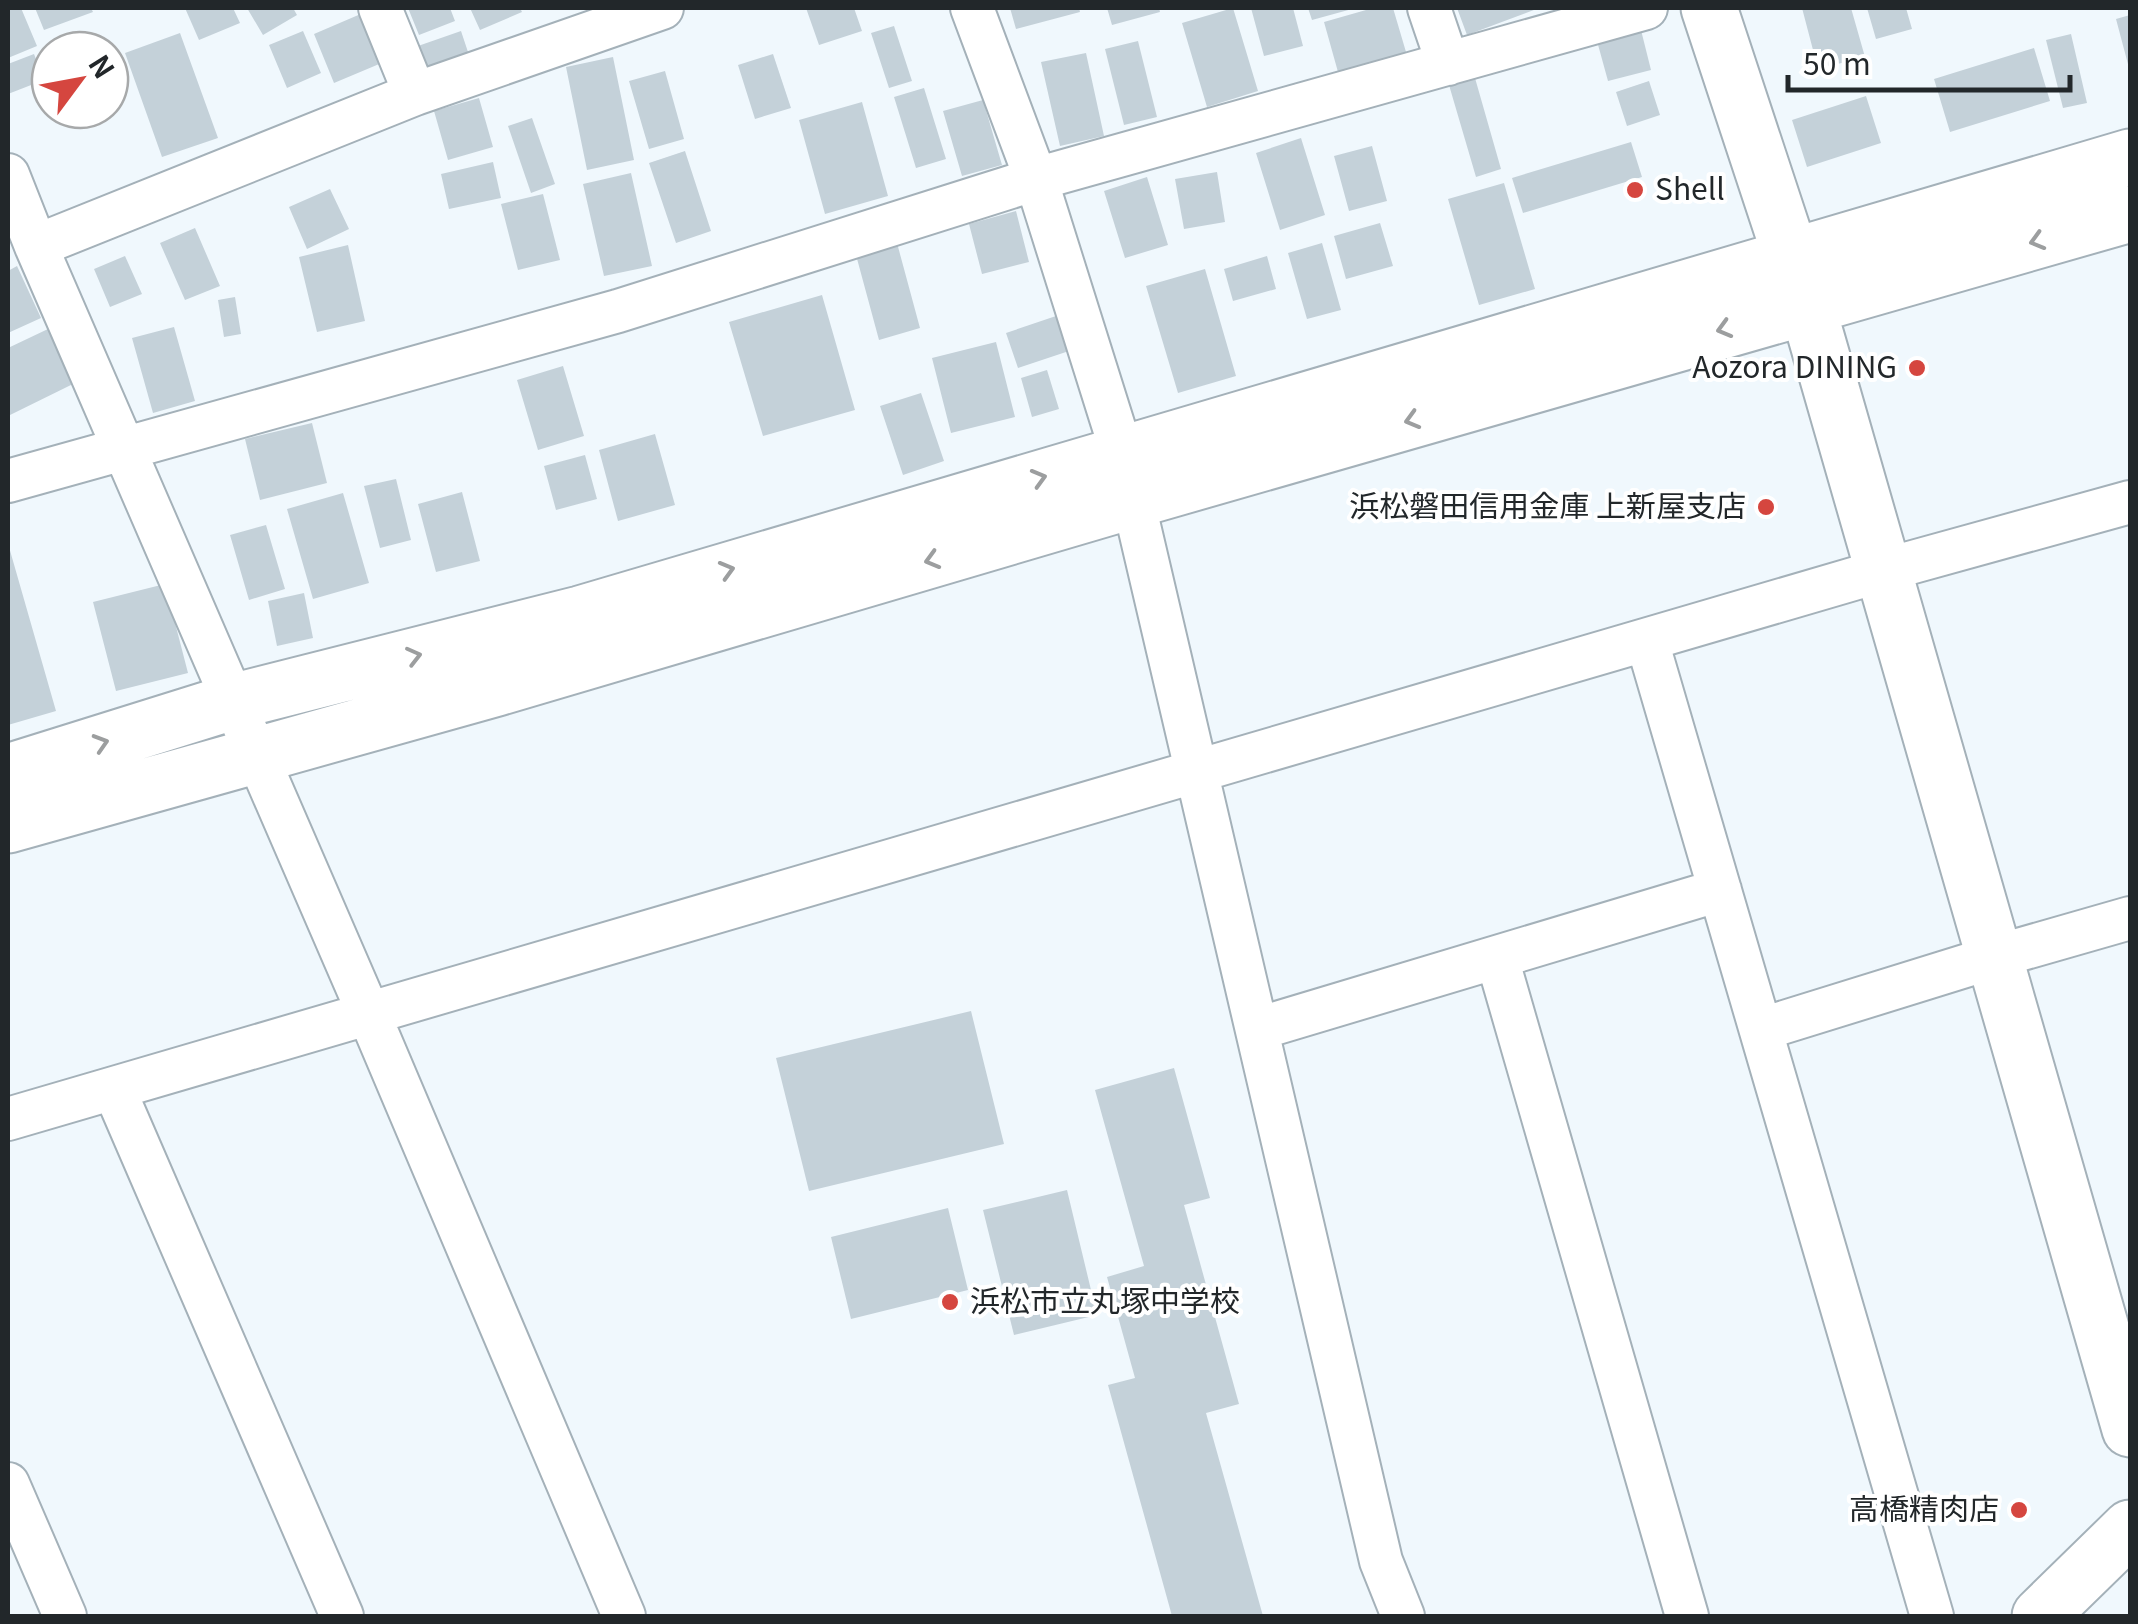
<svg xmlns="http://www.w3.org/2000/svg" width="2138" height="1624" viewBox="0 0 2138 1624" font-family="Georgia,'Noto Sans JP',serif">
  <rect width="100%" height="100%" fill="#f0f8fd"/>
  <path fill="#c4d1d9" d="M8,8h13l16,38 -29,12z
    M35,8h56l2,4 -49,18z
    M185,8h48l7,15 -41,17z
    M247,8h46l4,7 -34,20z
    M408,8h42l5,13 -36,14z
    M470,8h50l2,4 -42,18z
    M806,8h48l8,23 -43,14z
    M1010,8h69l1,4 -64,17z
    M1107,8h52l1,4 -48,13z
    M1233,8l25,83 -51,16 -25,-84z
    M1251,8h42l10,38 -39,10z
    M1308,8h44v1l-40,11z
    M1373,8h20l13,44 -68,20 -14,-50z
    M1457,8h82l-72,27z
    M1802,8h49l14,49 -47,12z
    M1867,8h39l6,21 -36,10z
    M363,13l21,49 -50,21 -20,-49z
    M2130,15v53h-1l-13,-49z
    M894,26l18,55 -23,7 -18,-55z
    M1641,30l10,40 -43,11 -11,-40z
    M303,31l18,42 -34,15 -18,-43z
    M461,31l9,27 -42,16 -10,-28z
    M180,33l38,105 -56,19 -37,-104z
    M2071,34l16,69 -24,5 -17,-68z
    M1138,41l19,76 -33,8 -19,-76z
    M2034,48l16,53 -100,31 -16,-53z
    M1086,53l18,83 -44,10 -19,-84z
    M34,54l10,26 -36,14v-30z
    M773,54l18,54 -36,11 -17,-54z
    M613,57l21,103 -47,10 -21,-103z
    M665,71l19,68 -35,10 -20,-68z
    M1475,78l26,91 -25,8 -27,-92z
    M1649,81l11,34 -33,11 -11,-34z
    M924,88l22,71 -30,9 -22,-71z
    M1866,96l15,47 -74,24 -15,-47z
    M479,98l14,49 -45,13 -14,-49z
    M983,100l19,65 -40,11 -19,-65z
    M862,102l26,94 -63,18 -26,-94z
    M532,118l23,66 -24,9 -23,-67z
    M1301,138l24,77 -45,15 -24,-77z
    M1631,142l11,35 -119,36 -11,-35z
    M1372,146l15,55 -38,10 -15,-55z
    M685,151l26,80 -35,12 -27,-80z
    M493,162l8,36 -52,11 -8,-35z
    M1217,172l8,50 -41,7 -9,-50z
    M631,173l21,93 -48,10 -21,-92z
    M1147,177l21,68 -43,13 -21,-67z
    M1504,183l31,106 -56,16 -31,-106z
    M330,189l19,40 -42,20 -18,-42z
    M543,194l17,66 -42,10 -17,-66z
    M1016,211l13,51 -47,12 -13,-50z
    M1380,223l13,43 -47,13 -12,-43z
    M195,228l25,58 -35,14 -25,-57z
    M897,243l23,85 -41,12 -23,-85z
    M1322,243l19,67 -34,9 -19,-66z
    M348,245l17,76 -48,11 -18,-75z
    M125,256l17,38 -32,13 -16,-38z
    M1267,256l9,33 -43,12 -9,-32z
    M17,266l24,52 -33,15v-62z
    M1205,269l31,107 -58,17 -32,-107z
    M822,295l33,115 -92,26 -34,-114z
    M235,297l6,37 -17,3 -6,-37z
    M1056,316l13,35 -51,17 -12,-35z
    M174,327l21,74 -42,12 -21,-75z
    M48,329l27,54 -67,33v-68z
    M996,342l19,75 -64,16 -19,-75z
    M563,366l21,70 -46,14 -21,-70z
    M1047,370l12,39 -27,8 -11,-39z
    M921,393l23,68 -41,14 -23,-69z
    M312,423l15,60 -67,17 -15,-61z
    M655,434l20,71 -57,16 -19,-71z
    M585,455l12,44 -41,11 -12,-44z
    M396,479l15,61 -31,8 -16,-62z
    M462,492l18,69 -44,11 -18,-68z
    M343,493l26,90 -56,16 -26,-90z
    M266,525l19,64 -36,11 -19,-65z
    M9,547l47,164 -48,14v-178z
    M165,584l23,89 -72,18 -23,-89z
    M304,593l9,45 -36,8 -9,-45z
    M971,1011l33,133 -195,47 -33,-133z
    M1174,1068l36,130 -26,7 55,199 -33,9 57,203h-91l-64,-231 27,-7 -28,-101 37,-11 -49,-176z
    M1067,1190l30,125 -83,20 -31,-125z
    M948,1208l20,82 -117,29 -20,-82z"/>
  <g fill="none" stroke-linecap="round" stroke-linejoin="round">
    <g stroke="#a4b1b9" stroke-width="46">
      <path id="minor" d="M380,8l35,86
        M972,8l64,171 86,274 259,1108 22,55
        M1429,8l19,56
        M8,175l28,71
        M8,481l610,-170 418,-132 610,-171
        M1647,641l285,975
        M1497,958l190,658
        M1257,1029l463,-139
        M1762,1029l232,-72 136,-39
        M114,1089l228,527
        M8,1119l1876,-549 246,-68
        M8,1484l57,132
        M624,1616l-256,-604 -332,-766 379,-152 247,-86"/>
    </g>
    <g stroke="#a4b1b9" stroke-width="59">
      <path id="tertiary" d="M1709,8l98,297 323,1124
        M8,772l224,-70 348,-88 1550,-457
        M8,825l489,-137 637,-188 996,-286
        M2040,1616l90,-88"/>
    </g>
    <use href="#minor" stroke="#fff" stroke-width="42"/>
    <use href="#tertiary" stroke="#fff" stroke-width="55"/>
  </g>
  <defs><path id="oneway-chevron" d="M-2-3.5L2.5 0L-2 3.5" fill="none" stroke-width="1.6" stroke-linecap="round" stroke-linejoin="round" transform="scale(2.5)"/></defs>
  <g stroke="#9c9e9f">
    <use href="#oneway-chevron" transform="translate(2037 241) rotate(164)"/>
    <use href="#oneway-chevron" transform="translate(1724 329) rotate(164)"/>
    <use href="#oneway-chevron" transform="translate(1412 420) rotate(164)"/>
    <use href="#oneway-chevron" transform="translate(1039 478) rotate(-16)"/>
    <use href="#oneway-chevron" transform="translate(932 560) rotate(164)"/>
    <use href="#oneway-chevron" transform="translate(727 570) rotate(-16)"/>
    <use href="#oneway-chevron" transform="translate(414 656) rotate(-14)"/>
    <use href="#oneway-chevron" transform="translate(101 743) rotate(-17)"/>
  </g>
  <g fill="#d5463f" stroke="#fff" stroke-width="4">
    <circle cx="1635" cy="190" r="10"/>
    <circle cx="1917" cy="368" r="10"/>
    <circle cx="1766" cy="507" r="10"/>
    <circle cx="950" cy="1302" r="10"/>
    <circle cx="2019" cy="1510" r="10"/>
  </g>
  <g text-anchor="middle" stroke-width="8" stroke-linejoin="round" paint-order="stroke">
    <g font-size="30" fill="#22272a" stroke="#fff" text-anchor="end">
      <text x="1655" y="200" text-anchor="start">Shell</text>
      <text x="1897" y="378">Aozora DINING</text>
      <text x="1746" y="517">浜松磐田信用金庫 上新屋支店</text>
      <text x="970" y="1312" text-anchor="start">浜松市立丸塚中学校</text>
      <text x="1999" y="1520">高橋精肉店</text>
    </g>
  </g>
  <rect width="2138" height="1624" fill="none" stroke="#22272a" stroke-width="20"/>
  <g transform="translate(80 80) rotate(58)"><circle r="48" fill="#ffffff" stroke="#a7a9aa" stroke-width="2.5"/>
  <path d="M0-8L18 38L0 25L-18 38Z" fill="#d5463f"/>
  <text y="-15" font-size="28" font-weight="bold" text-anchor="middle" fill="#22272a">N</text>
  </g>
  <path d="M1788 75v15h282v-15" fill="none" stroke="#22272a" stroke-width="5"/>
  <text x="1803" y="75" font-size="30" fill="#22272a" stroke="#ffffff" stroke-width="8" paint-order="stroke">50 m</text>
</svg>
